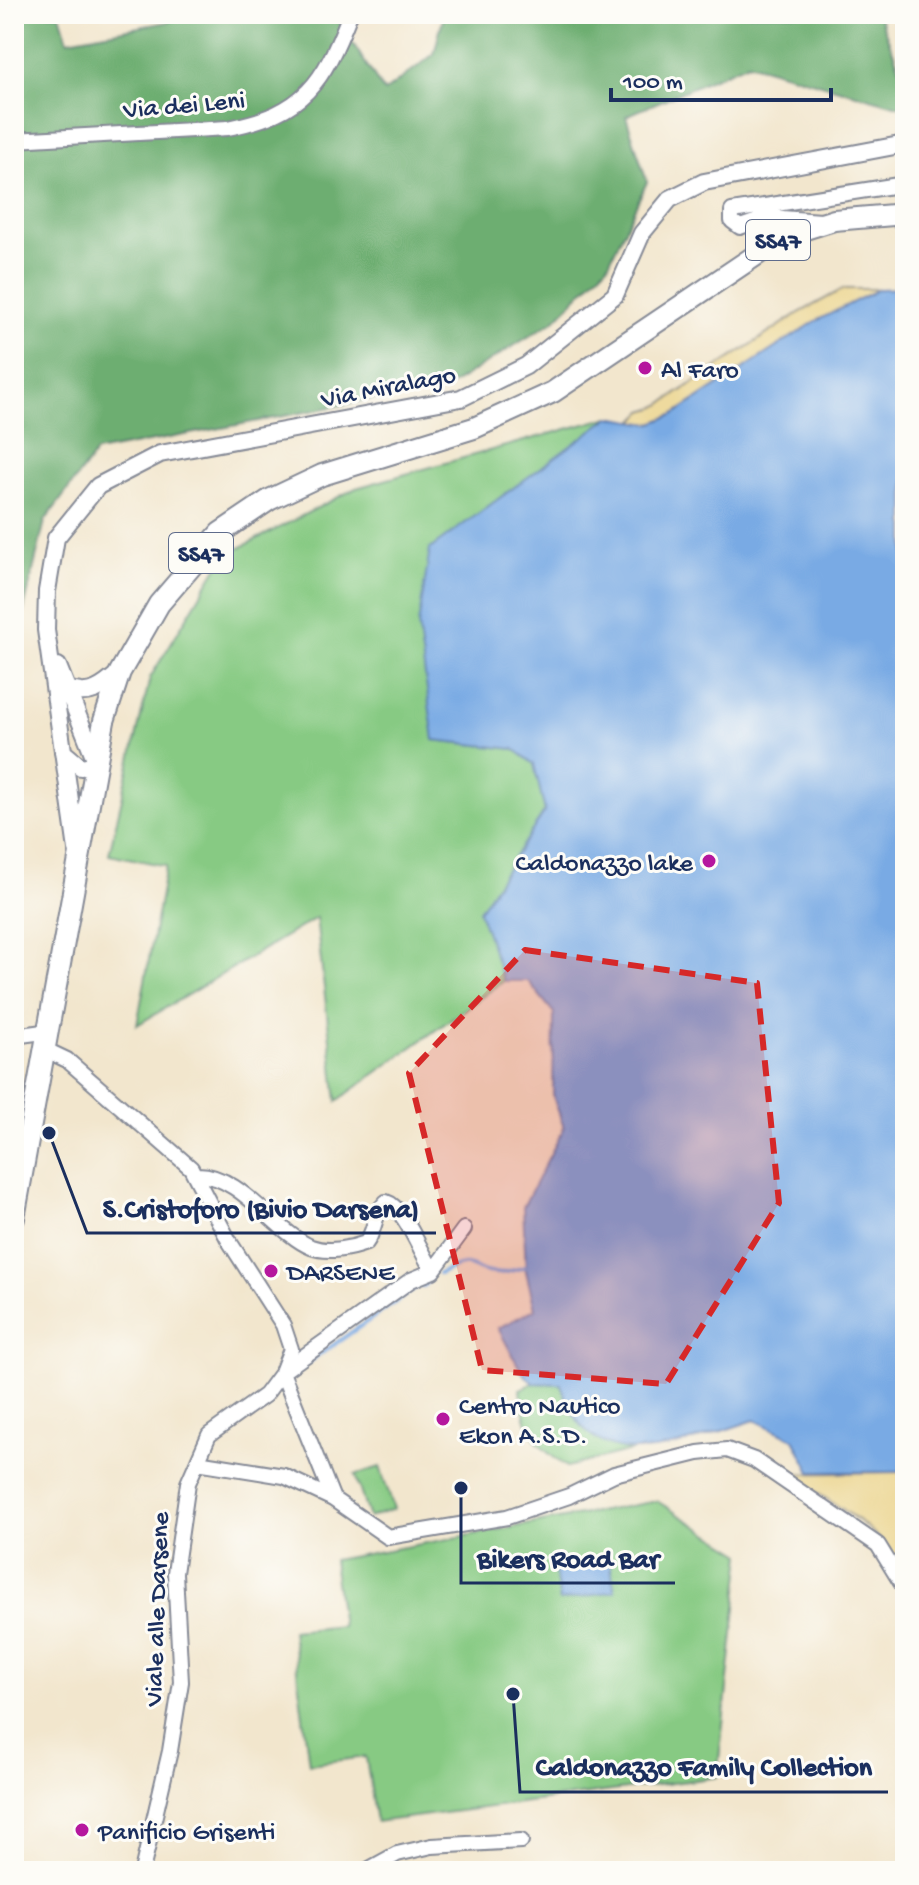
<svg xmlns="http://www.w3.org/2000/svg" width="919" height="1885" viewBox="0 0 919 1885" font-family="'Gochi Hand',sans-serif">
  <rect width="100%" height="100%" fill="#fdfcf7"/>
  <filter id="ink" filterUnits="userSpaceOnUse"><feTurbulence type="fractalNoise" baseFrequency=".0125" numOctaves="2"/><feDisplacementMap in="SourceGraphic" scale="16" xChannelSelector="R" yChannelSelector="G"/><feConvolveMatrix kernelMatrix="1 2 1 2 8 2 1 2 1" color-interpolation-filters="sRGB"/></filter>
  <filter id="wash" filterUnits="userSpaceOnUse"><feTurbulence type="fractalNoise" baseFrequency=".006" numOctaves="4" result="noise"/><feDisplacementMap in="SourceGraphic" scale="32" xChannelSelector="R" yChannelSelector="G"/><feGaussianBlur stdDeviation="1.8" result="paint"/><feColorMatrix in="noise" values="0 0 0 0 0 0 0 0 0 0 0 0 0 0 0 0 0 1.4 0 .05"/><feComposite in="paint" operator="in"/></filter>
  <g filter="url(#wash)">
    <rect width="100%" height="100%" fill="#f2e6cd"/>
    <path fill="#87ca83" stroke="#517c70" stroke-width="2" d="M610,417l-180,132 4,191 80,9 20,15 11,47 -66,100 25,70 -167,120 -21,-183 -179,107 29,-159 -57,-12 41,-176 74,-122 132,-68z
      M533,1383l28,1c12,42 30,56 70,67l-64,16c-34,-23 -43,-37 -47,-78z
      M380,1467l14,42 -25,9 -14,-43z
      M657,1501l85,53 -25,223 -341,45 -10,-65 -57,7 -17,-133 50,-5 -9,-66z"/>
    <path fill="#6dae71" stroke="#446e68" stroke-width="2" d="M14,14h46l8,26 99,-18 23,-8h144l50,78 50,-38 10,-40h434l27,67v27l-157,-45 -122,53 21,66 -39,83 -53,55 -102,64 -357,68 -51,69 -23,96 -8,1z"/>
    <path fill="#eeda9e" stroke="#84847e" stroke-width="2" d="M843,289h36l-63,32 -143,94 -23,9 -17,-2 11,-11 13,-4 142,-94z
      M902,1455l3,116c-26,-45 -75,-69 -118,-97l113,-2z"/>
    <path fill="#79aae4" stroke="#4a6ca1" stroke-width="2" d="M905,288v1167l-4,17h-90l-17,-33 -39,-19c-73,23 -164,69 -194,-36l-28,-1 -12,-12 -23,-43 37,-19 -9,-38 -3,-64 41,-79 -11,-32 1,-83 -26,-32h-24l-25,-70 66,-100 -11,-47 -20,-15 -80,-9 -16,-115 12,-76 180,-132 40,7 23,-9 143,-94 63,-32z
      M568,1559l2,9 40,-7 5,30 -55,10 -7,-40z"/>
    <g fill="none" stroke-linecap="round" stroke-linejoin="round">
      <path stroke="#79aae4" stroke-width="4" d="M439,1274c39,-21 30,1 61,-1 8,-1 17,-4 25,-6
        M419,1285l4,2 6,-8
        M303,1366l124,-86"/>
    </g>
  </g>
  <g filter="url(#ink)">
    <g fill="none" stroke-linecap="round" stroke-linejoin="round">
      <g stroke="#868a96" stroke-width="18">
        <path id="minor" d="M14,140l214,-12c77,-15 95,-45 122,-114
          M821,221l-52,-4 -29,10 -8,-6v-10l173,-27
          M14,1036l36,-5
          M46,1050l21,10 124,108 38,73 54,84 8,24 -9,23 -17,23 -56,40 -21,48 -13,90 6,109 -11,69 -28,120
          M196,1175c44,-2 79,57 115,72 16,6 39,2 55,-4 10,-13 7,-29 20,-41 18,5 35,51 47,69
          M433,1271l31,-42
          M282,1372l129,-92 22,-9
          M282,1372l51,127
          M197,1462l87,14 49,23 55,38 119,-20 62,-21 45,-22 84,-21 29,-3 27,10 124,85 27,44
          M366,1871l31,-17 35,-8 89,-5"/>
      </g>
      <g stroke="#868a96" stroke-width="20">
        <path id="tertiary" d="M58,666l38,95
          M66,688c23,11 37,-1 54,-16
          M63,752l18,15 15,-3
          M77,850l-31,-220 1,-39 9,-53 42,-52 62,-32 301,-56 65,-32 89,-71 27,-62 28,-34 34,-17 201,-38"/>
      </g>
      <g stroke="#868a96" stroke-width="24">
        <path id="primary" d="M14,1218l90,-497 16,-49 39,-68 61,-71 49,-33 53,-25 152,-47 79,-36 233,-157 48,-15 71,-6"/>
      </g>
      <use href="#minor" stroke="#fff" stroke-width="14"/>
      <use href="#tertiary" stroke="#fff" stroke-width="16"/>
      <use href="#primary" stroke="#fff" stroke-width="20"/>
    </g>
  </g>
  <path fill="#d62828" fill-opacity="0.2" stroke="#d62828" stroke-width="6" stroke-dasharray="16 10" stroke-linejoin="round" d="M525,950l232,33 22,220 -113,181 -184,-14 -73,-297z"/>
  <g fill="#b5179e" stroke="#fdfcf7" stroke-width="3">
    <circle cx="645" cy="368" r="8"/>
    <circle cx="709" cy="861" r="8"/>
    <circle cx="271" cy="1271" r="8"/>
    <circle cx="443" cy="1419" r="8"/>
    <circle cx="82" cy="1830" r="8"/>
  </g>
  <g text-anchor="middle" stroke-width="6" stroke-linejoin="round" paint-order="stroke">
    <g fill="#fdfcf7" stroke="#5f6c8c" stroke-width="2">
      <rect x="746" y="220" width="64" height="40" rx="6"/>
      <rect x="169" y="533" width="64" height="40" rx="6"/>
    </g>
    <g font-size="24" font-weight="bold" fill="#1b2f5e">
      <text x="778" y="248">SS47</text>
      <text x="201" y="561">SS47</text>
    </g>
    <g font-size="26" fill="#1b2f5e" stroke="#fdfcf7">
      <text transform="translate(184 103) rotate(-5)" y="9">Via dei Leni</text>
      <text transform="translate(388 385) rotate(-11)" y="9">Via Miralago</text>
      <text transform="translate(155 1609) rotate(-88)" y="9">Viale alle Darsene</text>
    </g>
    <g font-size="26" fill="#1b2f5e" stroke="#fdfcf7" text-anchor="start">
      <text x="661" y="377">Al Faro</text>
      <text x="693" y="870" text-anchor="end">Caldonazzo lake</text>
      <text x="287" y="1280">DARSENE</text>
      <text x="459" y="1413">Centro Nautico<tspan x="459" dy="30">Ekon A.S.D.</tspan></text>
      <text x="98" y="1839">Panificio Grisenti</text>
    </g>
  </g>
  <path fill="none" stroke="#1b2f5e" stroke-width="3" d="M49 1133L87 1233H436M461 1488L461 1583H675M513 1694L520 1792H888"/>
  <g fill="#1b2f5e" stroke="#fdfcf7" stroke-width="3">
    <circle cx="49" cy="1133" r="8"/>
    <circle cx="461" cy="1488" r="8"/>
    <circle cx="513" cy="1694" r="8"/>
  </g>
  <g font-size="28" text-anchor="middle" font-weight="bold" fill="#1b2f5e" stroke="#fdfcf7" stroke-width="6" stroke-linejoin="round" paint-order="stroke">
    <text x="261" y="1217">S.Cristoforo (Bivio Darsena)</text>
    <text x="568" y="1567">Bikers Road Bar</text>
    <text x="704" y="1775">Caldonazzo Family Collection</text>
  </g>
  <rect width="919" height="1885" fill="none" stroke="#fdfcf7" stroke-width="48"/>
  <path d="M611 88v12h220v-12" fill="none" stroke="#1b2f5e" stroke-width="4"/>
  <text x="623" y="88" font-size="24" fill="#1b2f5e" stroke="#fdfcf7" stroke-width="6" paint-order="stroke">100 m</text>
</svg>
